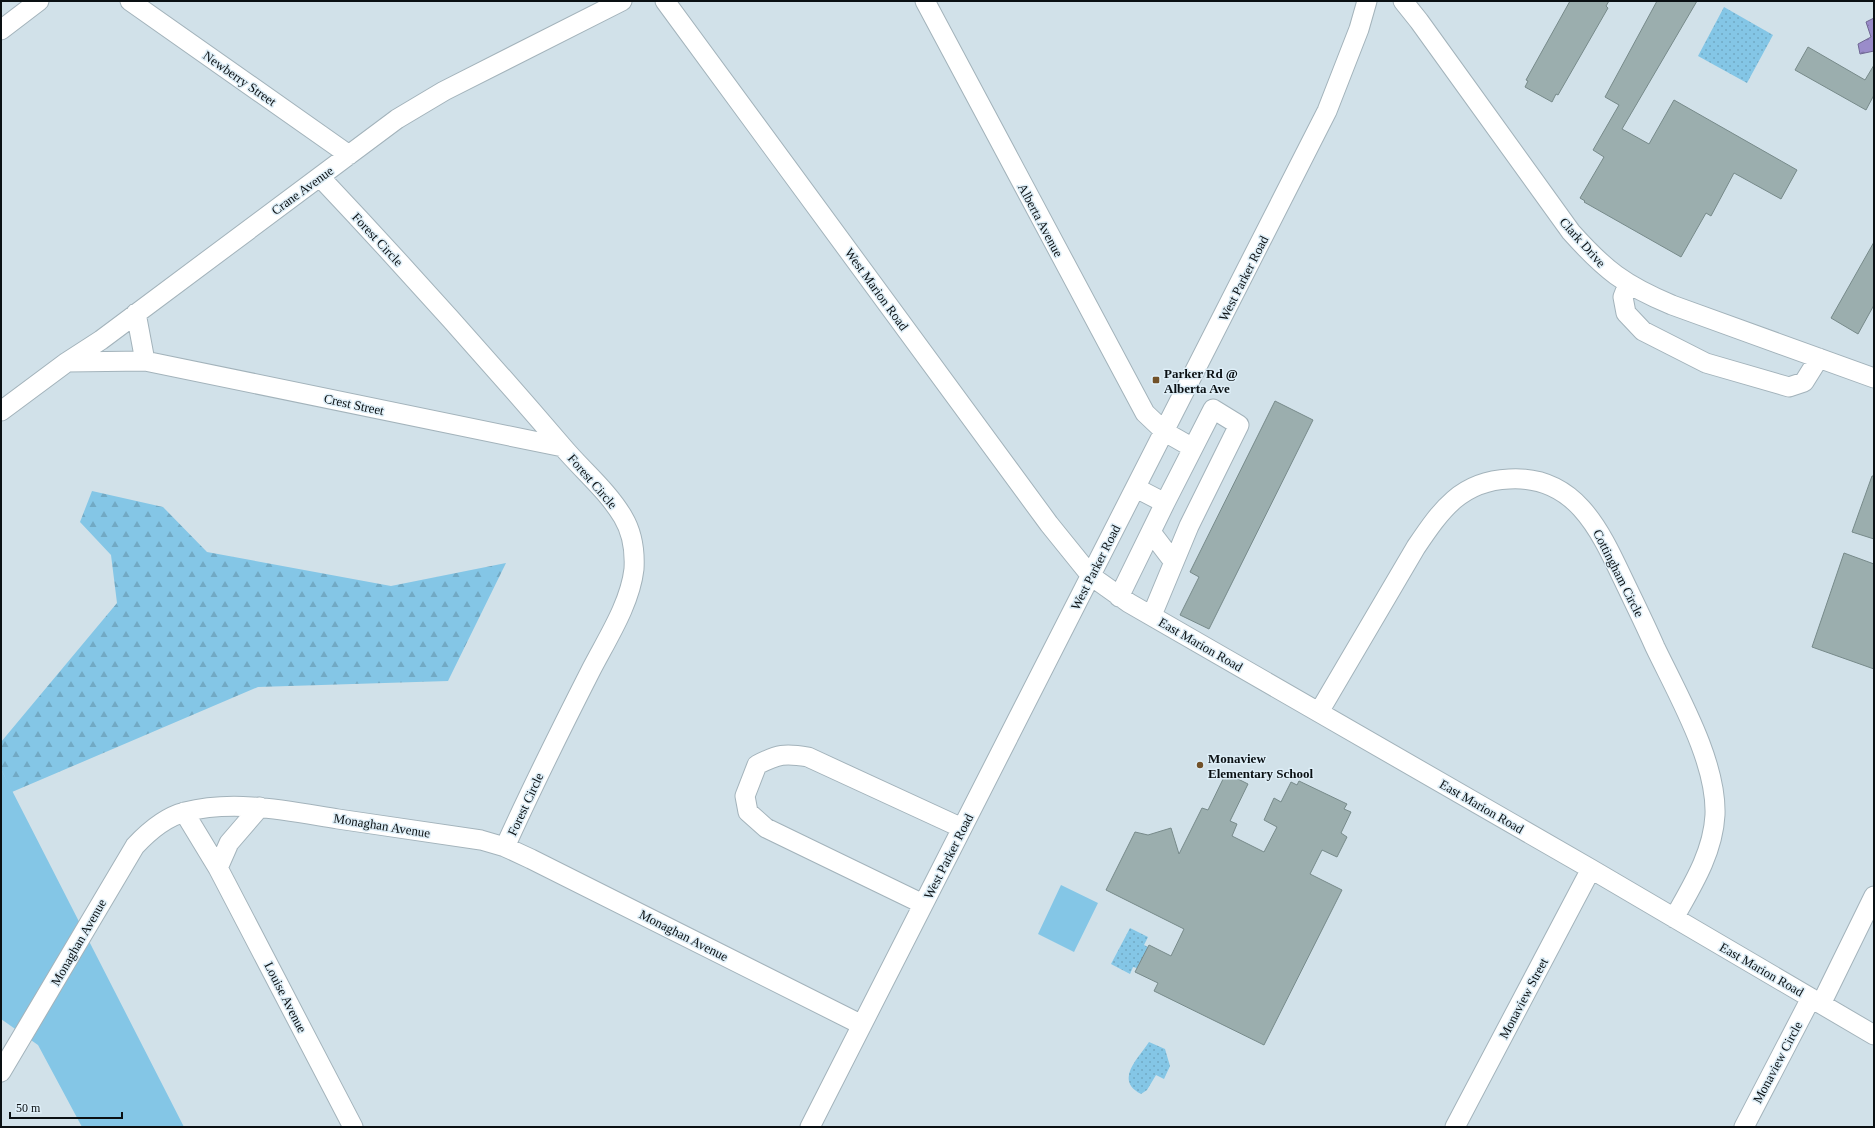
<svg xmlns="http://www.w3.org/2000/svg" width="1875" height="1128" viewBox="0 0 1875 1128" font-family="Georgia,serif">
  <defs>
    <pattern id="forest-firs" width="22" height="20" patternUnits="userSpaceOnUse"><rect width="22" height="20" fill="#84c6e6"/><path d="M5 1l3.5 6h-7zM16 11l3.5 6h-7z" fill="#71a9c4"/></pattern>
    <pattern id="park-dots" width="8" height="8" patternUnits="userSpaceOnUse"><rect width="8" height="8" fill="#84c6e6"/><path d="M2 2h.1M6 6h.1" fill="none" stroke="#71a9c4" stroke-width="1.8" stroke-linecap="round"/></pattern>
    <pattern id="water-ripples" width="26" height="14" patternUnits="userSpaceOnUse"><rect width="26" height="14" fill="#9a8cca"/><path d="M2 4q2-2 4 0t4 0M15 11q2-2 4 0t4 0" fill="none" stroke="#7c71a3"/></pattern>
  </defs>
  <rect width="100%" height="100%" fill="#d1e1e9"/>
  <path fill="#84c6e6" d="M1,769l183,358h-102l-44,-82 -37,-26z
    M1061,885l37,18 -24,49 -36,-18z"/>
  <path fill="url(#forest-firs)" d="M92,491l71,16 44,45 184,34 115,-23 -58,118 -190,6 -246,105 -11,-23v-27l116,-139 -6,-48 -31,-33z"/>
  <path fill="url(#park-dots)" d="M1724,7l49,28 -26,48 -49,-27z
    M1130,928l18,9 -4,8 4,2 -11,21 -4,-1 -3,7 -19,-10z
    M1149,1042l16,7 5,17 -6,13 -8,-4 -9,15 -6,4c-27,-14 -3,-35 8,-52z"/>
  <path fill="url(#water-ripples)" stroke="#6f6793" d="M1874,18v33l-14,3 -2,-10 13,-7 -5,-15z"/>
  <path fill="#9baeae" stroke="#778a8a" d="M1570,1h39l-3,5 2,2 -50,87 -2,-1 -4,8 -27,-15 3,-6 -2,-1z
    M1657,1h40l-75,128 27,15 25,-44 123,70 -16,29 -47,-26 -23,43 -5,-3 -25,44 -97,-55 1,-1 -5,-3 24,-41 -11,-7 26,-45 -14,-8z
    M1808,47l57,33 9,-15v30l-8,15 -71,-40z
    M1874,242v63l-16,29 -27,-16z
    M1275,401l38,19 -104,209 -29,-14 19,-38 -9,-5z
    M1872,476h2v63l-22,-7z
    M1844,553l30,11v105l-62,-22z
    M1226,773l22,11 -18,37 7,3 -5,12 32,16 13,-25 -13,-7 10,-22 7,4 10,-20 6,3 2,-4 48,23 -3,5 7,3 -10,21 6,4 -10,20 -15,-7 -12,24 32,16 -78,155 -110,-54 4,-8 -23,-11 14,-27 22,11 13,-27 -78,-39 29,-58 13,3 23,-7 8,26 23,-46 6,2z"/>
  <g fill="none" stroke-linecap="round" stroke-linejoin="round">
    <g stroke="#a3b3bb" stroke-width="21">
      <path id="minor" d="M130,1l219,154
        M665,1l384,523 42,52 38,27 462,266 283,166
        M925,1l220,412 20,19 28,16
        M1403,1l16,20 152,211c34,38 53,53 101,73l202,73
        M1,30l38,-29
        M320,177c83,88 163,177 242,269 20,24 45,44 61,71 9,15 12,34 11,52 -4,35 -27,70 -43,101 -30,59 -59,117 -86,177
        M1628,284l-5,13 3,16 17,18 63,32 83,24 15,-5 15,-24
        M136,313l9,48
        M67,362l78,-1 418,86
        M1,411l66,-49 34,-22 296,-221 47,-28 178,-90
        M1136,488l29,15
        M1151,532l22,29
        M1119,597l46,-94 48,-94 26,16 -50,101 -37,89
        M1319,712l97,-165c25,-37 45,-66 93,-68 65,-4 90,49 114,100 11,23 22,45 32,68 23,48 62,115 60,168 -2,38 -23,71 -41,103
        M260,807l-31,36 -11,25 135,259
        M184,812l34,56
        M923,904l-157,-76 -18,-16 -3,-16 12,-31c21,-11 28,-12 51,-8l154,71
        M1821,1004l53,-108
        M1,1072l134,-226c14,-15 30,-29 50,-34 50,-13 103,-1 153,7 47,7 95,14 143,21l24,7 26,12 331,166
        M810,1127l517,-1016 32,-82 8,-28
        M1455,1127l136,-258
        M1744,1127l67,-129"/>
    </g>
    <use href="#minor" stroke="#fff" stroke-width="19"/>
  </g>
  <g fill="#725128" stroke="#deeef7" stroke-width="1.5">
    <rect x="1152" y="376" width="8" height="8" rx="2"/>
    <circle cx="1200" cy="765" r="4"/>
  </g>
  <g text-anchor="middle" stroke-width="3" stroke-linejoin="round" paint-order="stroke">
    <g font-size="13" fill="#0a1013" stroke="#deeef7">
      <text transform="translate(240 78) rotate(35)" y="5">Newberry Street</text>
      <text transform="translate(302 190) rotate(-36)" y="5">Crane Avenue</text>
      <text transform="translate(1041 220) rotate(62)" y="5">Alberta Avenue</text>
      <text transform="translate(378 239) rotate(47)" y="5">Forest Circle</text>
      <text transform="translate(1583 242) rotate(48)" y="5">Clark Drive</text>
      <text transform="translate(1243 278) rotate(-63)" y="5">West Parker Road</text>
      <text transform="translate(877 289) rotate(54)" y="5">West Marion Road</text>
      <text transform="translate(354 404) rotate(12)" y="5">Crest Street</text>
      <text transform="translate(593 481) rotate(49)" y="5">Forest Circle</text>
      <text transform="translate(1095 567) rotate(-63)" y="5">West Parker Road</text>
      <text transform="translate(1619 573) rotate(63)" y="5">Cottingham Circle</text>
      <text transform="translate(1201 644) rotate(30)" y="5">East Marion Road</text>
      <text transform="translate(525 804) rotate(-65)" y="5">Forest Circle</text>
      <text transform="translate(1482 806) rotate(30)" y="5">East Marion Road</text>
      <text transform="translate(382 825) rotate(9)" y="5">Monaghan Avenue</text>
      <text transform="translate(948 856) rotate(-63)" y="5">West Parker Road</text>
      <text transform="translate(684 935) rotate(27)" y="5">Monaghan Avenue</text>
      <text transform="translate(78 942) rotate(-60)" y="5">Monaghan Avenue</text>
      <text transform="translate(1762 969) rotate(30)" y="5">East Marion Road</text>
      <text transform="translate(286 997) rotate(63)" y="5">Louise Avenue</text>
      <text transform="translate(1523 998) rotate(-62)" y="5">Monaview Street</text>
      <text transform="translate(1777 1062) rotate(-62)" y="5">Monaview Circle</text>
    </g>
    <g font-size="13" font-weight="bold" fill="#0a1013" stroke="#deeef7" text-anchor="start">
      <text x="1164" y="378">Parker Rd @<tspan x="1164" dy="15">Alberta Ave</tspan></text>
      <text x="1208" y="763">Monaview<tspan x="1208" dy="15">Elementary School</tspan></text>
    </g>
  </g>
  <rect width="1875" height="1128" fill="none" stroke="#0a1013" stroke-width="4"/>
  <path d="M10 1112v6h112v-6" fill="none" stroke="#0a1013" stroke-width="2"/>
  <text x="16" y="1112" font-size="12" fill="#0a1013" stroke="#deeef7" stroke-width="3" paint-order="stroke">50 m</text>
</svg>
